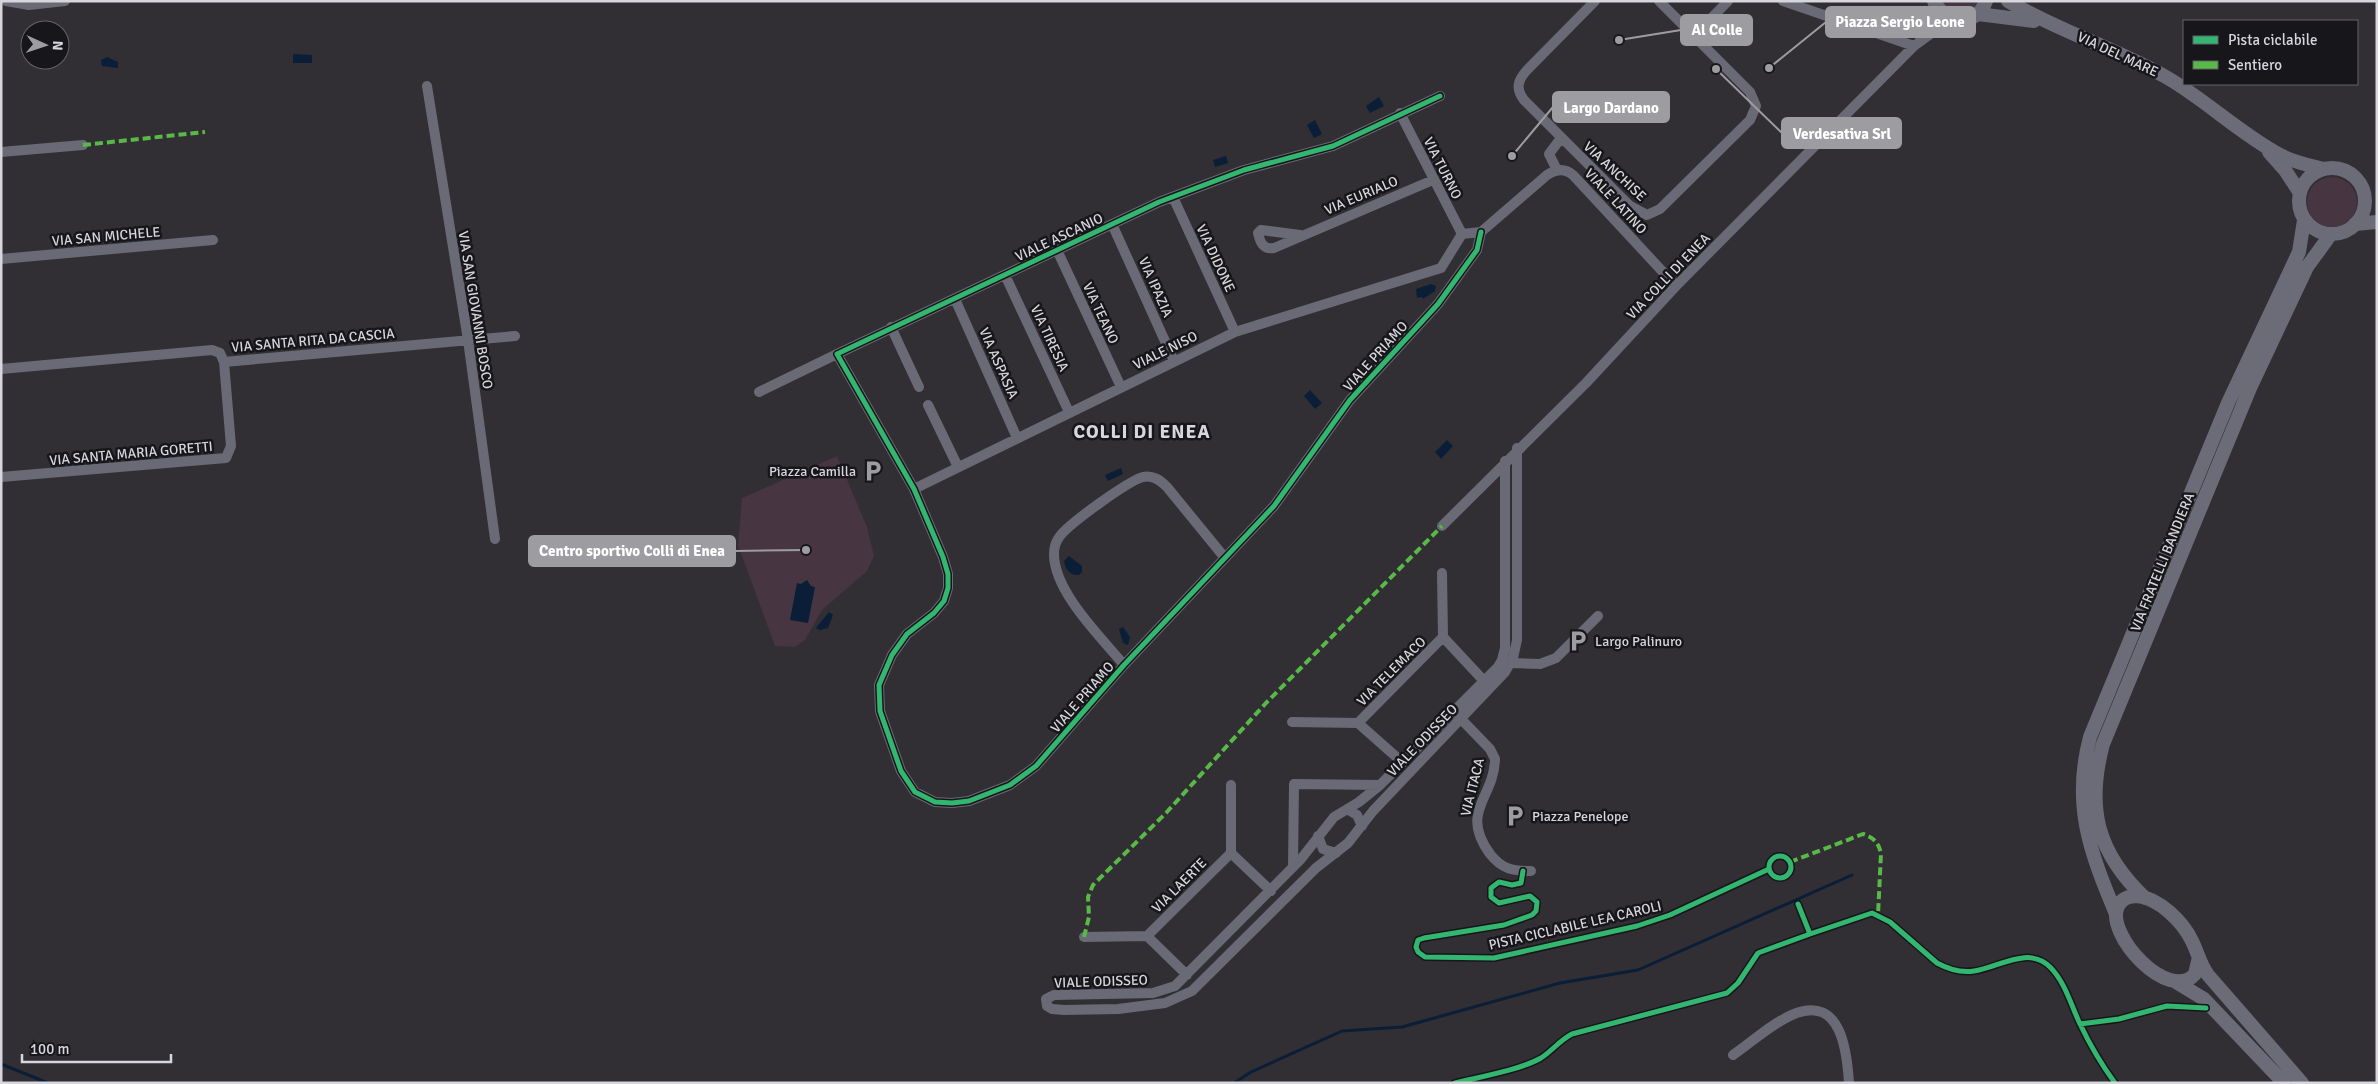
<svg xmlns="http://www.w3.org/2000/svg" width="2378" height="1084" viewBox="0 0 2378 1084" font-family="Signika,sans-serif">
  <rect width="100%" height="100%" fill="#312f34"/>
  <path fill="#473541" d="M1939,1h42l-9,11 -20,2z
    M2307 202a25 25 0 1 1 50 0a25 25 0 1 1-50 0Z
    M837,456l30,71 7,29 -7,15 -45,39 -17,30 -10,7 -20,-1 -37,-101 4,-47z"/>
  <path fill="#0a1e37" d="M293,54l19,1v8h-19z
    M107,57l11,5v6l-16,-2 -1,-6z
    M1379,97l5,9 -14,7 -4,-7z
    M1315,120l7,14 -8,4 -7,-13z
    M1226,156l2,7 -13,4 -2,-7z
    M1431,284l5,2 -1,5 -12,8 -1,-2 -5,1 -1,-9z
    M1310,390l12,13 -7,6 -11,-13z
    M1447,440l6,6 -12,13 -6,-7z
    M1121,468l2,6 -15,7 -3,-6z
    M1069,556l13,10v6l-3,3c-9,1 -13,-5 -15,-14z
    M807,580l4,6 4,1 -7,36 -18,-3 7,-37 4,1z
    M829,612l4,3 -5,13 -8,2 -4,-2z
    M1123,627l7,10 -2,8 -5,-2 -4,-14z"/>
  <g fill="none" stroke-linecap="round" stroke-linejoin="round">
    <path stroke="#0a1e37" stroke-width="3" d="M1,1064l47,19
      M1234,1083l17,-11 91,-41 60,-4 158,-44 78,-13 214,-95"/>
    <path stroke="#696a75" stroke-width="10" d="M6,1l23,4 36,-4
      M1595,1l-68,69c-9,10 -12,18 -3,30l106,106 17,9 13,-6 90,-89 6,-14 -6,-14 -91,-91
      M1783,1l131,45
      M1695,35l33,-34
      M1920,37l12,-19 2,-16
      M427,86l41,254 27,199
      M1440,96l-107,50 -89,24 -85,32 -322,152 77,135 29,68 5,17v14l-4,13 -10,12 -27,21 -15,21 -13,30 1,26 21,60 14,21 20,10 17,1 17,-2 41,-16 26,-19 88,-101 150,-159 76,-106 88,-96 39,-54 4,-18
      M1400,113l62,121
      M1,152l82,-7
      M1557,170l-8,-16 12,-16
      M1173,197l62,135
      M1112,224l62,137
      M1481,232l66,-57c9,-6 18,-7 26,0l103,111
      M1300,235l-39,-5 -3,3c2,9 5,17 16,15l159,-68
      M1057,250l64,137
      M1,259l212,-19
      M1441,268l21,-34 19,-2
      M1005,275l64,137
      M955,299l62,139
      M891,327l28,60
      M1,369l211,-19 8,3 4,9 291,-26
      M759,392l78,-38
      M928,405l30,62
      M1505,461v187l-3,12 -4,7 -118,118 -21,17 -25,15 -33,42 -126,127 -22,7 -99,2 -8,4 1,7 5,3 12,1 54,-1 47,-6 27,-12 124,-123 32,-25 25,-32 132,-139 8,-14 4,-18v-192
      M1,477l225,-19 5,-12 -7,-84
      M914,489l321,-157 206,-64
      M1442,526l144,-143 90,-97 238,-240 26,-19 16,-7
      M1442,573l1,64 41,44
      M1511,663l29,1 16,-6 42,-42
      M1124,665c-23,-28 -70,-73 -70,-111 0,-6 2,-13 6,-18 10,-13 68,-55 83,-59 10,-2 17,3 24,10l58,71
      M1461,719l29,30 5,10c-1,40 -36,52 -5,95 12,15 22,17 41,17
      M1292,722l66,1 85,-86
      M1358,723l44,39
      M1231,785v68l40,38
      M1347,809l10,6 5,11
      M1318,836l5,13 13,4
      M1293,867l1,-83 86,1
      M1147,936l84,-83
      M1084,937l63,-1 40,39
      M1733,1055c19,-13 39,-32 61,-41 47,-19 53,37 55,69"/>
    <path stroke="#6c6c79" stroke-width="14" d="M1934,1c11,23 42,27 52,0
      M2008,1c50,30 107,47 158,76 40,23 73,56 114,78 13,7 28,10 43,14
      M1978,14l56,7
      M2269,152l16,18 15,23
      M2299 201a33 33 0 1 1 66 0a33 33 0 1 1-66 0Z
      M2355,224l22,-2
      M2145,898c-48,-45 -59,-90 -42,-154l147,-356 57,-121 24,-33
      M2116,914c-26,-62 -44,-109 -26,-177l138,-334 71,-151 5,-32
      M2198,961l-3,13c-26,30 -91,-40 -77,-68 4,-8 12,-10 19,-10 22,2 46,26 55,45 6,12 8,23 16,34l94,108
      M2176,982l28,17 80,84"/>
    <path stroke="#58b947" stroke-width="4" stroke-dasharray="8 4" stroke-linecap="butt" d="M83,145l122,-13
      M1790,862l73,-28c11,4 15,8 18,19l-3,62
      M1084,937l5,-20 -1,-20 5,-12 73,-72 100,-110 176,-177"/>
    <g stroke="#17161a" stroke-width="8">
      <path id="cycleway" d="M1440,96l-107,50 -89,24 -85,32 -322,152 77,135 29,68 5,17v14l-4,13 -10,12 -27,21 -15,21 -13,30 1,26 21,60 14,21 20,10 17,1 17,-2 41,-16 26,-19 88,-101 150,-159 76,-106 88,-96 39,-54 4,-18
        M1769 867a11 11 0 1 1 22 0a11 11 0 1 1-22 0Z
        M1523,871l-2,12 -9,2 -13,-3 -8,6v9l8,6 31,-7 7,6 -1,9 -4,4 -28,10 -80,13 -6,2 -2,7 2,5 7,5 69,1 143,-32 33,-11 99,-46
        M1810,934l62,-21 18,9 47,41c11,6 24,10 37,8 24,-3 54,-26 76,-4 15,15 21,38 30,57 10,21 21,40 35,59
        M2080,1024l39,-5 48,-13 39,2
        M1455,1083c24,-6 65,-13 86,-25 11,-7 19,-18 31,-24l155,-41 11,-10 20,-30 52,-19 -12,-30"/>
    </g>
    <use href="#cycleway" stroke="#33b770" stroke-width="5"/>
  </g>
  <defs>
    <g id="parking-bare" transform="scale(1.725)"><path d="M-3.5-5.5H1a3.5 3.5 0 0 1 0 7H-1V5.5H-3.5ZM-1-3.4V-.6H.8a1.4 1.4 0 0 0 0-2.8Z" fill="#9d9ca1" stroke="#17161a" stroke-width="2.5" paint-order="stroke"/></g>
  </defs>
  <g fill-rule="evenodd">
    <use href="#parking-bare" x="873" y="471"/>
    <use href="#parking-bare" x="1578" y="641"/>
    <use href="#parking-bare" x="1515" y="816"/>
  </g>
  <g text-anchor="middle" stroke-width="5" stroke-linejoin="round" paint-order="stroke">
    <g font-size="14" fill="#d7d6dc" stroke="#17161a">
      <text transform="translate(2118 54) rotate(25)" y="5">VIA DEL MARE</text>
      <text transform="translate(1443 168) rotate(63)" y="5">VIA TURNO</text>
      <text transform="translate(1615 171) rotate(43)" y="5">VIA ANCHISE</text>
      <text transform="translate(1361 195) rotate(-23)" y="5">VIA EURIALO</text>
      <text transform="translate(1616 201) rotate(47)" y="5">VIALE LATINO</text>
      <text transform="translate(106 236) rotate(-5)" y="5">VIA SAN MICHELE</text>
      <text transform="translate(1059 237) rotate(-25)" y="5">VIALE ASCANIO</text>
      <text transform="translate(1216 258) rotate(65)" y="5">VIA DIDONE</text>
      <text transform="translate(1668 276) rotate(-46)" y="5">VIA COLLI DI ENEA</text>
      <text transform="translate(1156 287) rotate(66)" y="5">VIA IPAZIA</text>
      <text transform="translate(476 310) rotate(81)" y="5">VIA SAN GIOVANNI BOSCO</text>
      <text transform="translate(1101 313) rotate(65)" y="5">VIA TEANO</text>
      <text transform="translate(1050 338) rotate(65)" y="5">VIA TIRESIA</text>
      <text transform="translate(313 340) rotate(-5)" y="5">VIA SANTA RITA DA CASCIA</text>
      <text transform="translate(1165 350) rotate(-26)" y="5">VIALE NISO</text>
      <text transform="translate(1375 356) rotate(-48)" y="5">VIALE PRIAMO</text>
      <text transform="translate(999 363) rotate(66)" y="5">VIA ASPASIA</text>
      <text transform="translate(131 453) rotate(-5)" y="5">VIA SANTA MARIA GORETTI</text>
      <text transform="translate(2162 562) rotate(-68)" y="5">VIA FRATELLI BANDIERA</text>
      <text transform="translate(1391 671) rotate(-45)" y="5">VIA TELEMACO</text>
      <text transform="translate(1082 697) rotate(-49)" y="5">VIALE PRIAMO</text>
      <text transform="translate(1422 740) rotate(-46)" y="5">VIALE ODISSEO</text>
      <text transform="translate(1472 787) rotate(-76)" y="5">VIA ITACA</text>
      <text transform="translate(1179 885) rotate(-45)" y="5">VIA LAERTE</text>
      <text transform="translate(1575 925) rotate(-13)" y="5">PISTA CICLABILE LEA CAROLI</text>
      <text transform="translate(1101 981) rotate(-2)" y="5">VIALE ODISSEO</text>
    </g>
    <g font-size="14" fill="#d7d6dc" stroke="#17161a" text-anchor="start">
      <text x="856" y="476" text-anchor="end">Piazza Camilla</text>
      <text x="1595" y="646">Largo Palinuro</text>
      <text x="1532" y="821">Piazza Penelope</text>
    </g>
    <g font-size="19" font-weight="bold" letter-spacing="1" fill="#d7d6dc" stroke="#17161a">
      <text x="1142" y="438">COLLI DI ENEA</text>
    </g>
  </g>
  <path fill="none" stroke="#9d9ca1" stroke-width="2" d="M1769 68L1826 22M1619 40L1681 30M1512 156L1553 107M1716 69L1782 133M806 550L735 551"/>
  <g fill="#9d9ca1" stroke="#17161a" stroke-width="2">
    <circle cx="1769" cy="68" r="5"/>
    <circle cx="1619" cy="40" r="5"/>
    <circle cx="1512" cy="156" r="5"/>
    <circle cx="1716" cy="69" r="5"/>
    <circle cx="806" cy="550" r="5"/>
  </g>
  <g fill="#9d9ca1" stroke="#9d9ca1" stroke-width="2">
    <rect x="1826" y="7" width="149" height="30" rx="5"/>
    <rect x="1681" y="15" width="71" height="30" rx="5"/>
    <rect x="1553" y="92" width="116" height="30" rx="5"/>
    <rect x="1782" y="118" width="119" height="30" rx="5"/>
    <rect x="529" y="536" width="206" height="30" rx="5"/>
  </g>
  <g font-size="15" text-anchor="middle" font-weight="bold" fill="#fff">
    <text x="1900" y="27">Piazza Sergio Leone</text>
    <text x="1717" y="35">Al Colle</text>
    <text x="1611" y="113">Largo Dardano</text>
    <text x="1842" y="139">Verdesativa Srl</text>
    <text x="632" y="556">Centro sportivo Colli di Enea</text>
  </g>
  <rect width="2378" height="1084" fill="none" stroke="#d7d6dc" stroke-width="5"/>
  <rect x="2183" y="20" width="175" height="65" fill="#17161a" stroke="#646368"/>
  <rect x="2193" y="36" width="25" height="8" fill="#33b770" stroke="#646368"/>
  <text x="2228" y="45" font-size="15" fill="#d7d6dc">Pista ciclabile</text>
  <rect x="2193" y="61" width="25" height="8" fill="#58b947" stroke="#646368"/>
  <text x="2228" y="70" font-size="15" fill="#d7d6dc">Sentiero</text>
  <g transform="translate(45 45) rotate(93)"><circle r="24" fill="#17161a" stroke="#646368"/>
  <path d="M0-4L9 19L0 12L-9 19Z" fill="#9d9ca1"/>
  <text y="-8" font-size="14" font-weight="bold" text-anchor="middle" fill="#d7d6dc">N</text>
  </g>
  <path d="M22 1054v8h149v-8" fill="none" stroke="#d7d6dc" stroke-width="2.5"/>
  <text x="30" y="1054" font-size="15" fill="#d7d6dc" stroke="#17161a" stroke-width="4" paint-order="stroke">100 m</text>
</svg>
